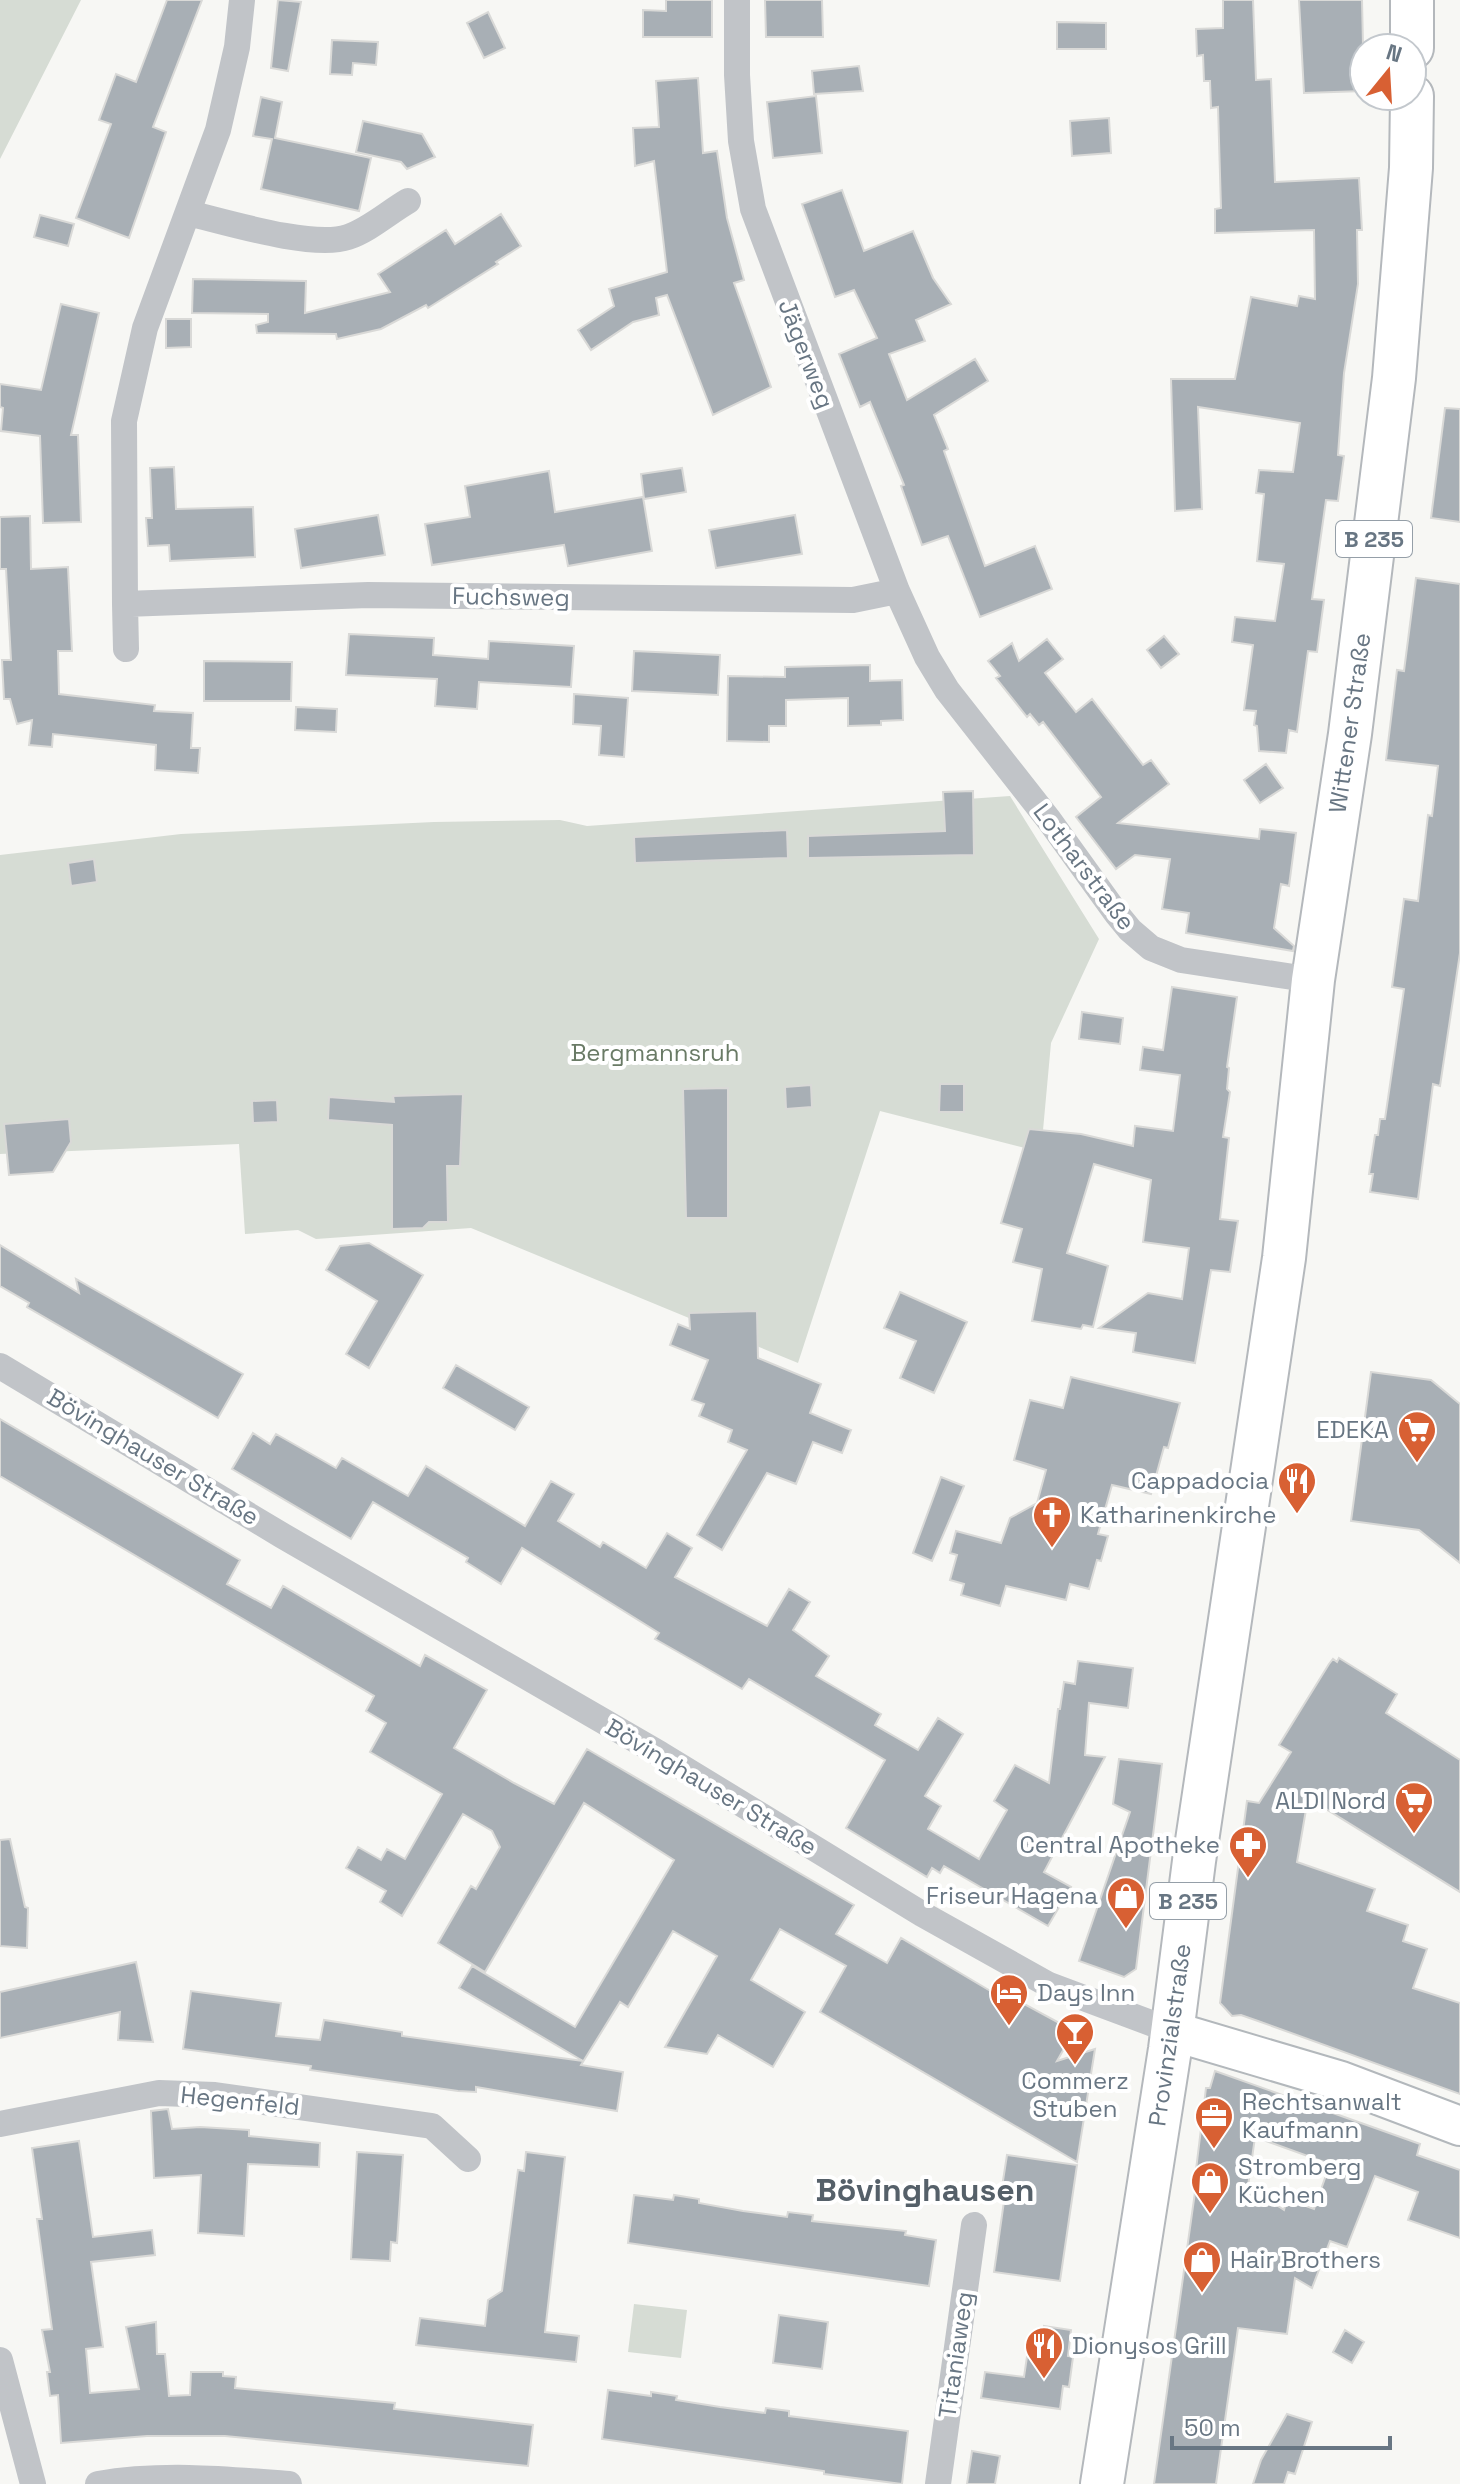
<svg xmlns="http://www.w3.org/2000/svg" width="1460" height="2484" viewBox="0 0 1460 2484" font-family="'Space Grotesk',sans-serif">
  <rect width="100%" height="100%" fill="#f7f7f4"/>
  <path fill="#d6dcd4" d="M0,0h81l-81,159z
    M1010,796l89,143 -48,104 -10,109 -161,-41 -82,252 -327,-135 -155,11 -18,-9 -53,4 -6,-90 -239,10v-299l181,-21 253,-12 126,-2 27,6z
    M634,2304l53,6 -6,48 -53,-6z"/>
  <path fill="#a8afb5" stroke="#d9d9d7" stroke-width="2" fill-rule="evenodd" d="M167,0h35l-49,127 13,5 -37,106 -53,-20 35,-94 -12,-4 17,-46 20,8z
    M278,0l23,2 -13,69 -17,-3z
    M666,0h46v37h-69v-27l23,1z
    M765,0h57l1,37h-57z
    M1223,0h30l3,80 15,-1 4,103 84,-4 3,52h-5l1,54 -14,89 -6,82 6,1 -6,45 -12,-1 -14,99 12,1 -7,52 -9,-1 -11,81 -8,-2 -3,23 -27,-2 -2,-25 -3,-1 2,-14 -12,-1 9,-65 -21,-3 3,-25 40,4 9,-57 -27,-3 7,-67 -8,-1 3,-23 34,2 7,-49 -102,-16 4,102 -27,2 -4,-132h64l16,-82 46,9 2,-10 16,3 -1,-69 -99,3v-24l6,-1 -3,-101 -7,1 -1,-27h-6l-1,-26 -6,1 -1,-27 27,-1z
    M1299,0h63l2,91 -60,2z
    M488,12l17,36 -21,10 -17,-35z
    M1057,22l49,1v26h-49z
    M332,40l46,2 -2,23 -23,-2 -1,12 -22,-1z
    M859,66l4,25 -49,3 -2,-23z
    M698,78l5,75 14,-2 10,67 17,62 -10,3 37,104 -58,28 -46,-120 -11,3 3,17 -26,7 -42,28 -13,-20 36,-24 -5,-17 58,-17 -13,-111 -19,5 -2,-38 26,-1 -3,-46z
    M816,96l6,57 -49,5 -6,-56z
    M261,97l21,5 -7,36 96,20 -12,53 -98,-22 11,-50 -19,-3z
    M1109,118l2,35 -39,3 -2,-35z
    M363,121l59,13 13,23 -28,12 -6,-7 -45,-10z
    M842,190l22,61 49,-20 20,47 18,26 -35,16 9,21 -36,13 18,46 68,-41 13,22 -54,34 14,34 -4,2 41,115 50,-20 17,43 -72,28 -32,-81 -26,9 -21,-59 3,-1 -34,-83 -10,5 -21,-53 38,-16 -23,-48 -19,7 -33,-93z
    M501,214l20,32 -25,16 2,2 -70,44 -2,-3 -45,24 -44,10 -1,-5 -79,-1 -1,-8 12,-3v-8l-76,-1 1,-34 113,2 -1,32 85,-21 -12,-18 68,-44 9,14z
    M40,215l34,9 -6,22 -34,-9z
    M61,304l38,9 -28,122h7l3,87 -38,1 -3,-87 -39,-5 2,-23 -3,-1v-23l41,6z
    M166,319h25v28l-25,1z
    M1445,408l15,1v113l-29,-4z
    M174,467l2,42 77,-2 2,50 -85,4 -1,-16 -21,1 -2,-28h6l-2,-50z
    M682,468l4,24 -42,7 -3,-25z
    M549,471l6,41 88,-15 9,54 -84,15 -4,-21 -132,20 -7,-41 45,-7 -5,-31z
    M378,515l7,40 -84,13 -6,-39z
    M795,515l7,39 -86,14 -7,-38z
    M30,516l1,53 37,-2 4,84h-14l1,43 96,11 -1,6 39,2 -2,35h9l-2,25 -43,-3 1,-25 -103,-11 -1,13 -23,-2 3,-25 -15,4 -7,-25h-6l-2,-39h9l-5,-91h-6v-52z
    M1416,578l44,6v369l-20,133 -7,-2 -15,115 -48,-7 3,-18h-4l6,-39h3l2,-16h5l19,-130 -12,-2 12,-88 14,2 10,-86 4,1 6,-50 -52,-6 11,-90 7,1z
    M349,634l85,4 -1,17 55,4 1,-18 85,5 -3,41 -92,-5 -2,27 -42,-3 2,-27 -91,-4z
    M1164,636l15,18 -18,14 -14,-18z
    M1047,639l16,20 -18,14 31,39 16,-13 51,66 8,-5 18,24 -51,39 141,16 1,-10 36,4 -7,53 -8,-2 -7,44 20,18 -1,5 -107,-18 3,-20 -27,-4 8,-50 -35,-4 -19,14 -40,-52 25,-20 -58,-75 -4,3 -9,-11 -3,3 -31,-39 4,-2 -12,-15 24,-18 7,18z
    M634,651l86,4 -2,40 -86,-4z
    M204,661l88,1 -1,39h-87z
    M870,665v16l32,-1 1,40 -22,1v4l-33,1v-28l-62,2v26h-17v16l-42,-1 1,-65 57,1v-10z
    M574,694l54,4 -4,59 -25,-2 2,-29 -28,-2z
    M296,707l41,2 -1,23 -41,-2z
    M1266,764l17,24 -23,15 -16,-23z
    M973,791l1,64 -166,3v-22l137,-5 -2,-39z
    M787,830l1,28 -153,5 -1,-26z
    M94,859l3,23 -26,4 -3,-23z
    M1172,987l65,10 -10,70 2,1 -2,21 3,3 -7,45 6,1 -9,81 18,2 -8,51 -19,-2 -16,93 -62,-11 3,-19 -37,-5 49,-35 34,6 7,-51 -46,-6 8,-62 -57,-16 -27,89 41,13 -15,61 -10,-2 -2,4 -49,-8 10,-52 -29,-7 9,-33 -21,-6 28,-94 52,5 52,12 2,-20 38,5 7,-56 -40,-5 3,-23 20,3z
    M1082,1012l41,6 -3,26 -41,-5z
    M940,1084h24v28h-25z
    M811,1085l1,22 -26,2 -1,-22z
    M728,1088v130h-42l-3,-129z
    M463,1094l-3,72h-13l1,56h-19l-6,6 -31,1v-104l-64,-5 1,-23 65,5 -1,-6z
    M277,1100l1,22 -25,1 -1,-22z
    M69,1119l2,23 -18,30 -44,3 -5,-51z
    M369,1243l54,32 -54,93 -23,-14 31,-53 -51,-31 14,-24z
    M0,1245l79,48 -3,-14 167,95 -25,44 -191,-111 2,-4 -29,-17z
    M900,1292l67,30 -33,71 -34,-15 16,-37 -32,-13z
    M757,1311l1,47 63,26 -11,29 41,17 -9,23 -29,-11 -17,42 -29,-11 -45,77 -25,-15 50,-85 -19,-8 4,-12 -33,-14 5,-12 -12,-4 16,-40 -38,-15 8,-21 12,5 -1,-16z
    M456,1365l73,42 -14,23 -72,-42z
    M1371,1372l60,8 29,24v159l-41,-33 -68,-9z
    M1071,1377l109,26 -12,45 -4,-1 -13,47 -39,-9 -14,49 10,2 -7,25 -4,-1 -8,29 -19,-5 -4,16 -60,-14 -6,20 -39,-11 3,-11 -14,-4 7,-25 -7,-2 6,-22 45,12 9,-25 27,-15 9,-33 -32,-10 16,-60 33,8z
    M0,1419l240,141 -13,24 44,24 12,-22 137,80 5,-11 62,35 -33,58 60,35 40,21 33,-55 267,156 -18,29 51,29 14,-25 113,67 3,-5 57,31 -17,30 38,-12 -18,113 -257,-150 26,-46 -66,-37 -29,51 54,32 -32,55 -55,-32 -11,19 -42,-7 52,-91 -44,-25 -45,76 -8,-5 -39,63 42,7 -6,39 -141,-24v5l-18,-1 -148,-21 1,-4 -128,-17 8,-58 90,12 -5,33 44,4 4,-20 78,12v4l181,25 -124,-73 13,-22 103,61 99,-167 -90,-57 -99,169 -47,-29 33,-57 5,3 24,-42 -8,-16 -29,-17 -61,102 -22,-14 6,-11 -40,-23 12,-21 23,13 6,-11 18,10 37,-65 -72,-42 16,-29 -20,-12 8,-15 -374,-220z
    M253,1433l17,11 6,-10 60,34 6,-10 66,38 18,-30 99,60 26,-45 23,13 -16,27 42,26 3,-5 43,26 21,-35 25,15 -17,29 92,49 22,-37 21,13 -17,28 36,26 -13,20 65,38 -6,11 43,25 20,-32 25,16 -38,62 16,10 -13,23 51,30 28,-49 -13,-9 21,-36 34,18 9,-74h2l4,-27 11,2 3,-23 55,7 -5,40 -39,-5 -4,52 20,2 -61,115 27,15 -23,39 -104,-60 -4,7 -8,-5 -5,9 -81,-49 39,-68 -136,-81 -7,10 -43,-25 -44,-25 4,-6 -137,-85 -21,36 -35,-22 2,-4 -95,-56 -22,37 -119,-70z
    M941,1477l23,9 -32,75 -19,-8z
    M1339,1658l58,36 -11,19 74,47v132l-152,-94 -11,64 78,27 -8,22 41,14 -5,16 24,8 -14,39 47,15v91l-202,-73 -17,-6 -9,1 -12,-13 27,-202 12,2 32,-51 -12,-7 50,-81 4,-5 4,3z
    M1119,1759l43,5 -26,205 -12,8 -45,-16 51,-149 -17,-8z
    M10,1839l15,68 3,1 -1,40 -27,-2v-106z
    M136,1962l17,80 -35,-2 2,-28 -120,26v-46z
    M1215,2071l205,73 -3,11 43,15v68l-52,-18 10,-28 -43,-16 -28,71 -17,-6 -18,47 -17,-10 -8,56 -49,-6 -22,156h-62l43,-306h-2l11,-90h4zM1255,2137l75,27 -16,45 -27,-10 -3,11 -36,-24z
    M168,2109l4,20 28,-2 49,3v6l71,7 -1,24 -71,-3 -4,72 -46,-3 3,-58 -47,3 -3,-67z
    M79,2141l14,96 59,-7 3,25 -64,7 12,85 -17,2 4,44 49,-4 -13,-62 30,-5 1,32h8l4,42 21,-1 1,-23h32v4l13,1 -1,11 160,15 -1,6 139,16 -5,41 -303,-30h-78l-86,7 -3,-48 -8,1 -3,-24h3l-8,-42 10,-1 -15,-110h5l-10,-71z
    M357,2152l46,3 -6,88 -6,-1 -1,19 -39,-2z
    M526,2152l39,5 -20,175 34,4 -3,26 -160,-17 4,-27 65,8 3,-26 14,-9 16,-121 6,1z
    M1007,2155l70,10 -17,116 -66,-9 12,-85h-4z
    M634,2195l39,5 1,-5 25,4v4l44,8 44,6 1,-5 25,3 -1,6 94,10 -1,4 31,5 -7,46 -301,-43z
    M779,2315l49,7 -6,47 -49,-6z
    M1044,2326l27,4 -3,26 5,1 -4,30 -6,-1 -3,23 -79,-11 4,-26 39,5 4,-27 12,2z
    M1345,2330l19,12 -12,21 -19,-11z
    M608,2390l43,6v-4l26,4 -1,4 44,7 45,6 1,-5 23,3v5l119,15 -6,53 -78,-10v-3l-222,-32z
    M1287,2414l25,8 -17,52 -7,-2 -4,12h-31l8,-24z
    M972,2451l28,5 -5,28h-28z"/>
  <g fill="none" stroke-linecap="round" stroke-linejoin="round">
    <g stroke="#b3b8bc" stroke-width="42">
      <path id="secondary" d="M1172,2031l169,50 119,45"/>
    </g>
    <g stroke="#b4b8bc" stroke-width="46">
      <path id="primary" d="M1412,48v-48
        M1102,2484l68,-435 24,-188 90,-603 29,-278 37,-246 44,-356 17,-210 1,-72"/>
    </g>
    <path stroke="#c1c4c8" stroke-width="26" d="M242,0l-5,47 -19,83 -73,198 -21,93 1,183 243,-9 485,5 44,-9
      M737,0v75l4,66 12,68 144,382 30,66 20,33 102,130 67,93 14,17 21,18 30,12 132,20
      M188,213c38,9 125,36 160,24 21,-7 41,-25 60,-36
      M125,604l1,45
      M0,1366l283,170 377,218 262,160 127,71 123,46
      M0,2124l159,-31 56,2 217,31 36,33
      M0,2360l33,124
      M98,2484c63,-11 128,-5 191,0
      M938,2484l36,-259"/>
    <use href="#secondary" stroke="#fff" stroke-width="38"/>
    <use href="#primary" stroke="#fff" stroke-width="42"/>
  </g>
  <defs>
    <g id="supermarket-pin" transform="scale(2)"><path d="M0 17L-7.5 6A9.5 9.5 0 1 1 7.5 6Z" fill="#d86033" stroke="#fff"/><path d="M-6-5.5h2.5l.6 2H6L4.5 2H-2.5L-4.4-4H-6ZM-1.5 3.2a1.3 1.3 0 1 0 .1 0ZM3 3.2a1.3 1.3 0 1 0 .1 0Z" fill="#fff"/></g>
    <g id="restaurant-pin" transform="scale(2)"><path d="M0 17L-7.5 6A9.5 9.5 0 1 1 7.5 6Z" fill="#d86033" stroke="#fff"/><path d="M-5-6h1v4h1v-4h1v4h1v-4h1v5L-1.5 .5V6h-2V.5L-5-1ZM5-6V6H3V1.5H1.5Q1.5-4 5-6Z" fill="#fff"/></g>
    <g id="church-pin" transform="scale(2)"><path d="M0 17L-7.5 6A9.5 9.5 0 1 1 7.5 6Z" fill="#d86033" stroke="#fff"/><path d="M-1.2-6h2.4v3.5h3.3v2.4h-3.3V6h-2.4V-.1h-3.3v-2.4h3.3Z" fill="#fff"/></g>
    <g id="pharmacy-pin" transform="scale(2)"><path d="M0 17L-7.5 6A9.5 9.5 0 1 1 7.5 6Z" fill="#d86033" stroke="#fff"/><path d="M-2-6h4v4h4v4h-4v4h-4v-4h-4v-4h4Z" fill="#fff"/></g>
    <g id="shop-pin" transform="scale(2)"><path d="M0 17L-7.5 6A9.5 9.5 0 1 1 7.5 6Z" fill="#d86033" stroke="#fff"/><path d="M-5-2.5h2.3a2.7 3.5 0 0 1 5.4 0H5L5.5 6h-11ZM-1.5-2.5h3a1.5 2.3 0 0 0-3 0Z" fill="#fff"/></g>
    <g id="hotel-pin" transform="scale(2)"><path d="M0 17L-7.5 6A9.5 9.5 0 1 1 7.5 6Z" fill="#d86033" stroke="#fff"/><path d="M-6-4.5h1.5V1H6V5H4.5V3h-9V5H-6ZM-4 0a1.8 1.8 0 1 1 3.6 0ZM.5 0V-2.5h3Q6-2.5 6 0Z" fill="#fff"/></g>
    <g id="bar-pin" transform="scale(2)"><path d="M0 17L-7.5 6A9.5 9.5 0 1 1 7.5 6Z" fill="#d86033" stroke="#fff"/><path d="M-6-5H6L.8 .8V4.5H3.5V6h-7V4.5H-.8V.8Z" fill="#fff"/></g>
    <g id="office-pin" transform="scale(2)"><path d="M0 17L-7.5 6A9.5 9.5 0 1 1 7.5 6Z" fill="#d86033" stroke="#fff"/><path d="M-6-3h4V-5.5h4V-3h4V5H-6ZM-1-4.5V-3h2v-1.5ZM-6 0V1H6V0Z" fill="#fff"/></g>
  </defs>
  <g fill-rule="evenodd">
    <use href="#supermarket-pin" x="1417" y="1430"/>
    <use href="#restaurant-pin" x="1297" y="1481"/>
    <use href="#church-pin" x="1052" y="1515"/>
    <use href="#supermarket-pin" x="1414" y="1801"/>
    <use href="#pharmacy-pin" x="1248" y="1845"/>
    <use href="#shop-pin" x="1126" y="1896"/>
    <use href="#hotel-pin" x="1009" y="1993"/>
    <use href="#bar-pin" x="1075" y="2032"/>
    <use href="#office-pin" x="1214" y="2116"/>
    <use href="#shop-pin" x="1210" y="2181"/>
    <use href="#shop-pin" x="1202" y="2260"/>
    <use href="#restaurant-pin" x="1044" y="2346"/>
  </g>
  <g text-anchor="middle" stroke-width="8" stroke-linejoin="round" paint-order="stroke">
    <g fill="#fff" stroke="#959fa8" stroke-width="2">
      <rect x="1336" y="521" width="76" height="36" rx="6"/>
      <rect x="1150" y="1883" width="76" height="36" rx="6"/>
    </g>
    <g font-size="22" font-weight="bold" fill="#687683">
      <text x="1374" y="547">B 235</text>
      <text x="1188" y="1909">B 235</text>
    </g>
    <g font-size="24" fill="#687683" stroke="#fff">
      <text transform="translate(806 354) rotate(69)" y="8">Jägerweg</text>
      <text transform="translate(511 597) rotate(1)" y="8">Fuchsweg</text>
      <text transform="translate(1350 723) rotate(-82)" y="8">Wittener Straße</text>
      <text transform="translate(1084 867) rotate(53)" y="8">Lotharstraße</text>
      <text transform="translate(153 1457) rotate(31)" y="8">Bövinghauser Straße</text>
      <text transform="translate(711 1787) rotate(31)" y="8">Bövinghauser Straße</text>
      <text transform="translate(1170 2035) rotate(-82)" y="8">Provinzialstraße</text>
      <text transform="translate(240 2101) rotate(6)" y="8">Hegenfeld</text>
      <text transform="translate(956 2355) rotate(-82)" y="8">Titaniaweg</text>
    </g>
    <g font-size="24" fill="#6a7b66" stroke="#fff">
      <text x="655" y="1061">Bergmannsruh</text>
    </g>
    <g font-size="24" fill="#687683" stroke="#fff" text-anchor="start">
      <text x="1389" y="1438" text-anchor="end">EDEKA</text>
      <text x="1269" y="1489" text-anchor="end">Cappadocia</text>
      <text x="1080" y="1523">Katharinenkirche</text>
      <text x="1386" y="1809" text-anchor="end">ALDI Nord</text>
      <text x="1220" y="1853" text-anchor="end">Central Apotheke</text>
      <text x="1098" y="1904" text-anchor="end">Friseur Hagena</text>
      <text x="1037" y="2001">Days Inn</text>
      <text x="1075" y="2089" text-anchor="middle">Commerz<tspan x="1075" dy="28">Stuben</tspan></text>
      <text x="1242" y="2110">Rechtsanwalt<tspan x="1242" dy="28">Kaufmann</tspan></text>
      <text x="1238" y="2175">Stromberg<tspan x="1238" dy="28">Küchen</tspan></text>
      <text x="1230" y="2268">Hair Brothers</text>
      <text x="1072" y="2354">Dionysos Grill</text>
    </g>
    <g font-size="32" font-weight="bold" fill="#556069" stroke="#fff">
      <text x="925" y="2201">Bövinghausen</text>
    </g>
  </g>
  <g transform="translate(1388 72) rotate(18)"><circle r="38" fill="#ffffff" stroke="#c3c8cd" stroke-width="2"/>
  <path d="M0-6L14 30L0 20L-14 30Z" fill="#d86033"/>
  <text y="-12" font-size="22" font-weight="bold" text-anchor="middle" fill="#687683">N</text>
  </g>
  <path d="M1172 2436v12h218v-12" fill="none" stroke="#687683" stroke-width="4"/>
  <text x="1184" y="2436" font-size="24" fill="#687683" stroke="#ffffff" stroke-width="6" paint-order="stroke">50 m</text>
</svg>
